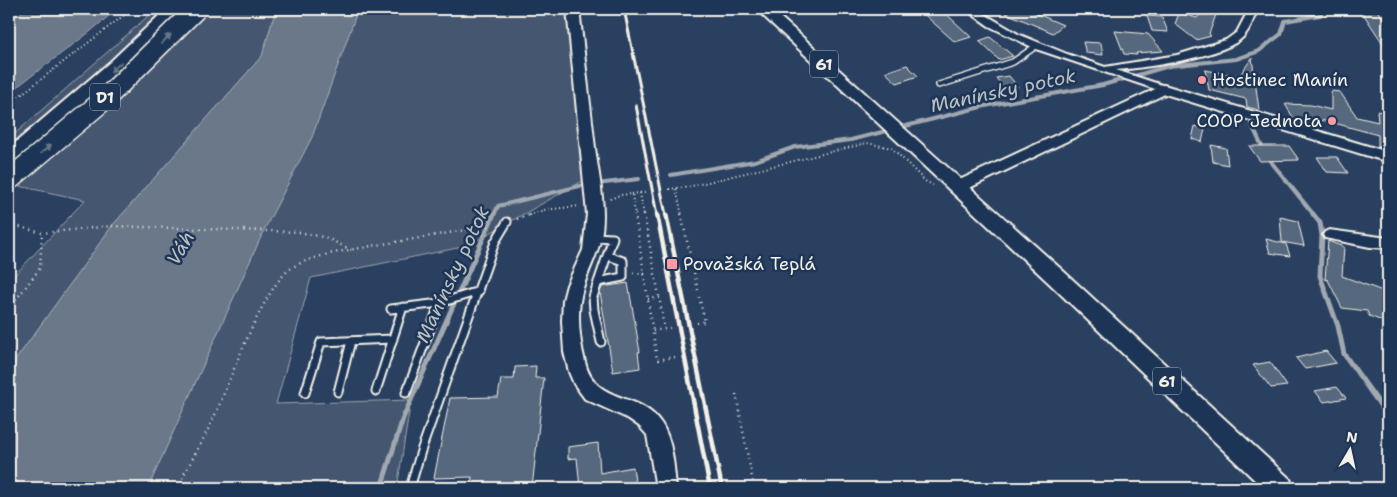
<svg xmlns="http://www.w3.org/2000/svg" width="1397" height="497" viewBox="0 0 1397 497" font-family="'Shantell Sans',sans-serif">
  <rect width="100%" height="100%" fill="#2a4060"/>
  <filter id="ink" filterUnits="userSpaceOnUse"><feTurbulence type="fractalNoise" baseFrequency=".02" numOctaves="2"/><feDisplacementMap in="SourceGraphic" scale="10" xChannelSelector="R" yChannelSelector="G"/><feConvolveMatrix kernelMatrix="1 2 1 2 8 2 1 2 1" color-interpolation-filters="sRGB"/></filter>
  <g filter="url(#ink)">
    <path fill="#445771" stroke="#9ca4ac" d="M156,9h120l-14,47 -150,170 -103,143v-88l76,-81 -76,-16v-45z
      M358,9h210l18,170 -119,67 -156,32 -35,126 135,-4 -14,88h-249l116,-258 48,-93z"/>
    <path fill="#6a788a" stroke="#a1a8b0" d="M26,9h91l-26,22 -82,62v-72z
      M276,9h82l-46,128 -48,93 -116,258h-139v-119l103,-143 150,-170z"/>
    <g fill="none" stroke-linecap="round" stroke-linejoin="round">
      <path stroke="#a1a8b0" stroke-width="4" d="M1251,123l13,28
        M898,128l87,-22 118,-21 66,-19 67,-7 23,-8 22,-17 4,-13 35,-6 3,-6
        M1268,158l46,57
        M671,175l84,-14 40,-14 56,-7 39,-10
        M596,184l43,-5
        M494,215l4,-9 90,-22"/>
      <path stroke="#a1a8b0" stroke-width="5" d="M1313,214l7,9 2,12 -2,41 18,50 6,28 44,62
        M381,488l22,-70 91,-204"/>
    </g>
    <path fill="#56677d" stroke="#f4f1e8" d="M918,9h23l30,28 -16,5z
      M997,9h29l37,16 -10,8z
      M1205,9h13l-9,25 2,2 -15,4 -21,-16 4,-11 18,5z
      M1360,9h17l11,17v25z
      M1147,16l15,1 6,15 -16,-1z
      M1115,31l33,3 15,17 -27,2 1,2 -13,-1z
      M990,37l23,19 -14,4 -20,-19z
      M1083,42l18,1 2,12 -17,-2z
      M1252,58l7,52 -12,-3 -1,-8 -37,-9 -4,-20 34,6z
      M907,65l11,11 -21,7 -12,-11z
      M1009,76l9,11 -13,2 -9,-11z
      M1331,91l9,1 17,25 21,5 -1,-11 11,3v31l-10,1v-11l-51,-14 -33,-2 -9,-15 26,1 20,5z
      M1195,126l10,3 -3,13 -10,-3z
      M1211,145l15,3 2,17 -15,-3z
      M1249,146h40l10,14 -39,1z
      M1317,157h20l11,16 -21,-1z
      M1280,217l18,4 6,25 -22,-4z
      M1266,239l20,5 4,12 -20,-3z
      M1328,241l16,6 -2,29 46,17v30l-19,-7 -2,-5 -25,-3 -14,-28 -3,-1z
      M628,283l12,69h-2l2,16 -27,4 -13,-80 2,-5z
      M1326,351l10,12 -31,6 -9,-11z
      M1270,362l17,24 -16,2 -18,-23z
      M536,366l-1,12h9l-12,110h-61l1,-11 -38,1 16,-80 48,-1 3,-18h13l1,-12z
      M1337,387l9,11 -22,4 -9,-11z
      M598,443l2,30 33,-6 3,21h-56l-3,-30 -9,1v-12z"/>
    <g fill="none" stroke-linecap="round" stroke-linejoin="round">
      <g stroke="#f4f1e8" stroke-width="8">
        <path id="service-far1" d="M939,85l74,-23 23,-16"/>
      </g>
      <g stroke="#f4f1e8" stroke-width="11">
        <path id="service" d="M594,237l19,1 -20,59 1,13 7,32
          M598,282l25,-5v-16l-15,-5
          M391,309l49,-6
          M376,391l27,-84
          M338,392l13,-51
          M305,393l16,-51 72,-3
          M406,393l34,-90 39,-12
          M410,488l11,-37 74,-209 12,-20"/>
      </g>
      <g stroke="#f4f1e8" stroke-width="4">
        <path id="minor" d="M965,9h11l42,25 49,20 38,13 72,-12 49,-15 11,-8 12,-23h9c-5,9 -7,20 -15,28 -19,20 -99,31 -127,33l52,17 1,2 -5,3 -128,-43 -47,-23z
          M1329,230l59,8v10l-18,-1 -45,-9 -2,-3 2,-3z"/>
      </g>
      <g stroke="#f4f1e8" stroke-width="4">
        <path id="tertiary" d="M567,9h12c5,46 11,93 16,139 3,22 8,45 8,67 0,33 -11,44 -20,73 -7,23 -4,50 2,74 10,43 55,29 76,61 12,18 13,44 15,65h-20l-9,-53 -8,-9 -10,-7 -44,-20 -11,-15 -5,-12 -5,-20 -2,-31 1,-21 4,-15 16,-35 4,-36z
          M1164,85l224,67v10l-223,-68 -202,97 -5,1 -5,-1 -3,-4 3,-4z"/>
      </g>
      <g stroke="#f4f1e8" stroke-width="4">
        <path id="primary" d="M756,9h15l290,260 229,210 3,9h-30l-216,-207z"/>
      </g>
      <g stroke="#f4f1e8" stroke-width="4">
        <path id="motorway" d="M166,9h19l-61,61 -107,94 -8,2v-18l101,-86z"/>
      </g>
      <path stroke="#f4f1e8" stroke-width="2" stroke-dasharray="1 3" stroke-linecap="butt" d="M9,14l7,-5
        M9,104l123,-95
        M669,189l19,-2 179,-44 25,5 33,33 8,4
        M676,189l6,26
        M640,193l4,22
        M632,194l13,-2
        M610,199l10,-4 12,-1 3,21
        M529,215l15,-5 36,-4"/>
      <path stroke="#f4f1e8" stroke-width="2.5" stroke-dasharray="1 4.5" stroke-linecap="butt" d="M635,214l22,146 18,-3
        M644,214l15,82
        M681,214l17,76
        M517,219l15,-5
        M9,224l33,9 70,-7 188,6 27,6 24,12
        M633,273l12,1
        M648,299l16,-2
        M660,302l4,27
        M9,309l31,-41 2,-35
        M697,323l8,-1 -6,-25
        M653,331l17,-3
        M736,394l18,94
        M177,488c12,-24 26,-47 37,-71 16,-35 49,-132 79,-150 22,-13 58,-17 84,-22 39,-6 77,-13 116,-20"/>
      <use href="#service-far1" stroke="#1d3557" stroke-width="5"/>
      <use href="#service" stroke="#1d3557" stroke-width="7"/>
      <use href="#minor" fill="#1d3557" fill-rule="evenodd"/>
      <use href="#tertiary" fill="#1d3557" fill-rule="evenodd"/>
      <use href="#primary" fill="#1d3557" fill-rule="evenodd"/>
      <use href="#motorway" fill="#1d3557" fill-rule="evenodd"/>
      <path stroke="#f4f1e8" stroke-width="3" d="M624,9l42,206
        M636,105l21,110"/>
      <path stroke="#f4f1e8" stroke-width="4.5" d="M657,214l53,274
        M666,214l56,274"/>
      <g stroke="#f4f1e8" stroke-width="23" stroke-linecap="butt">
        <path id="motorway-bridge" d="M9,180l97,-82 90,-89"/>
      </g>
      <use href="#motorway-bridge" stroke="#1d3557" stroke-width="20"/>
    </g>
    <defs><path id="oneway-solid" d="M-6-.8H1V-3.2L6.5 0L1 3.2V.8H-6Z" transform="scale(1.25)"/></defs>
    <g fill="#68778a">
      <use href="#oneway-solid" transform="translate(166 39) rotate(-45)"/>
      <use href="#oneway-solid" transform="translate(116 67) rotate(137)"/>
      <use href="#oneway-solid" transform="translate(46 149) rotate(-40)"/>
    </g>
  </g>
  <g fill="#ff9aa2" stroke="#1d3557" stroke-width="2">
    <circle cx="1202" cy="80" r="5"/>
    <circle cx="1332" cy="121" r="5"/>
    <rect x="666" y="258" width="12" height="12" rx="2.5"/>
  </g>
  <g text-anchor="middle" stroke-width="5" stroke-linejoin="round" paint-order="stroke">
    <g fill="#1d3557" stroke="#b4b9bc" stroke-width="1">
      <rect x="810" y="50.5" width="28" height="27" rx="4"/>
      <rect x="90" y="83.5" width="30" height="27" rx="4"/>
      <rect x="1153" y="367.5" width="28" height="27" rx="4"/>
    </g>
    <g font-size="16" font-weight="bold" fill="#f4f1e8">
      <text x="824" y="70">61</text>
      <text x="105" y="103">D1</text>
      <text x="1167" y="387">61</text>
    </g>
    <g font-size="18" fill="#f4f1e8" stroke="#1d3557" text-anchor="start">
      <text x="1212" y="86">Hostinec Manín</text>
      <text x="1322" y="127" text-anchor="end">COOP Jednota</text>
      <text x="683" y="270">Považská Teplá</text>
    </g>
    <g font-size="19" font-style="italic" fill="#bdc1c2" stroke="#1d3557">
      <text transform="translate(1003 90) rotate(-12)" y="7">Manínsky potok</text>
      <text transform="translate(180 248) rotate(-60)" y="7">Váh</text>
      <text transform="translate(452 274) rotate(-65)" y="7">Manínsky potok</text>
    </g>
  </g>
  <rect width="1397" height="497" fill="none" stroke="#1d3557" stroke-width="30"/>
  <rect x="15" y="15" width="1367" height="467" fill="none" stroke="#f4f1e8" stroke-width="2" filter="url(#ink)"/>
  <g transform="translate(1350 450) rotate(9)" stroke="#1d3557" stroke-width="4" paint-order="stroke">
  <path d="M0-4L9 19L0 12L-9 19Z" fill="#f4f1e8"/>
  <text y="-8" font-size="14" font-weight="bold" text-anchor="middle" fill="#f4f1e8">N</text>
  </g>
</svg>
